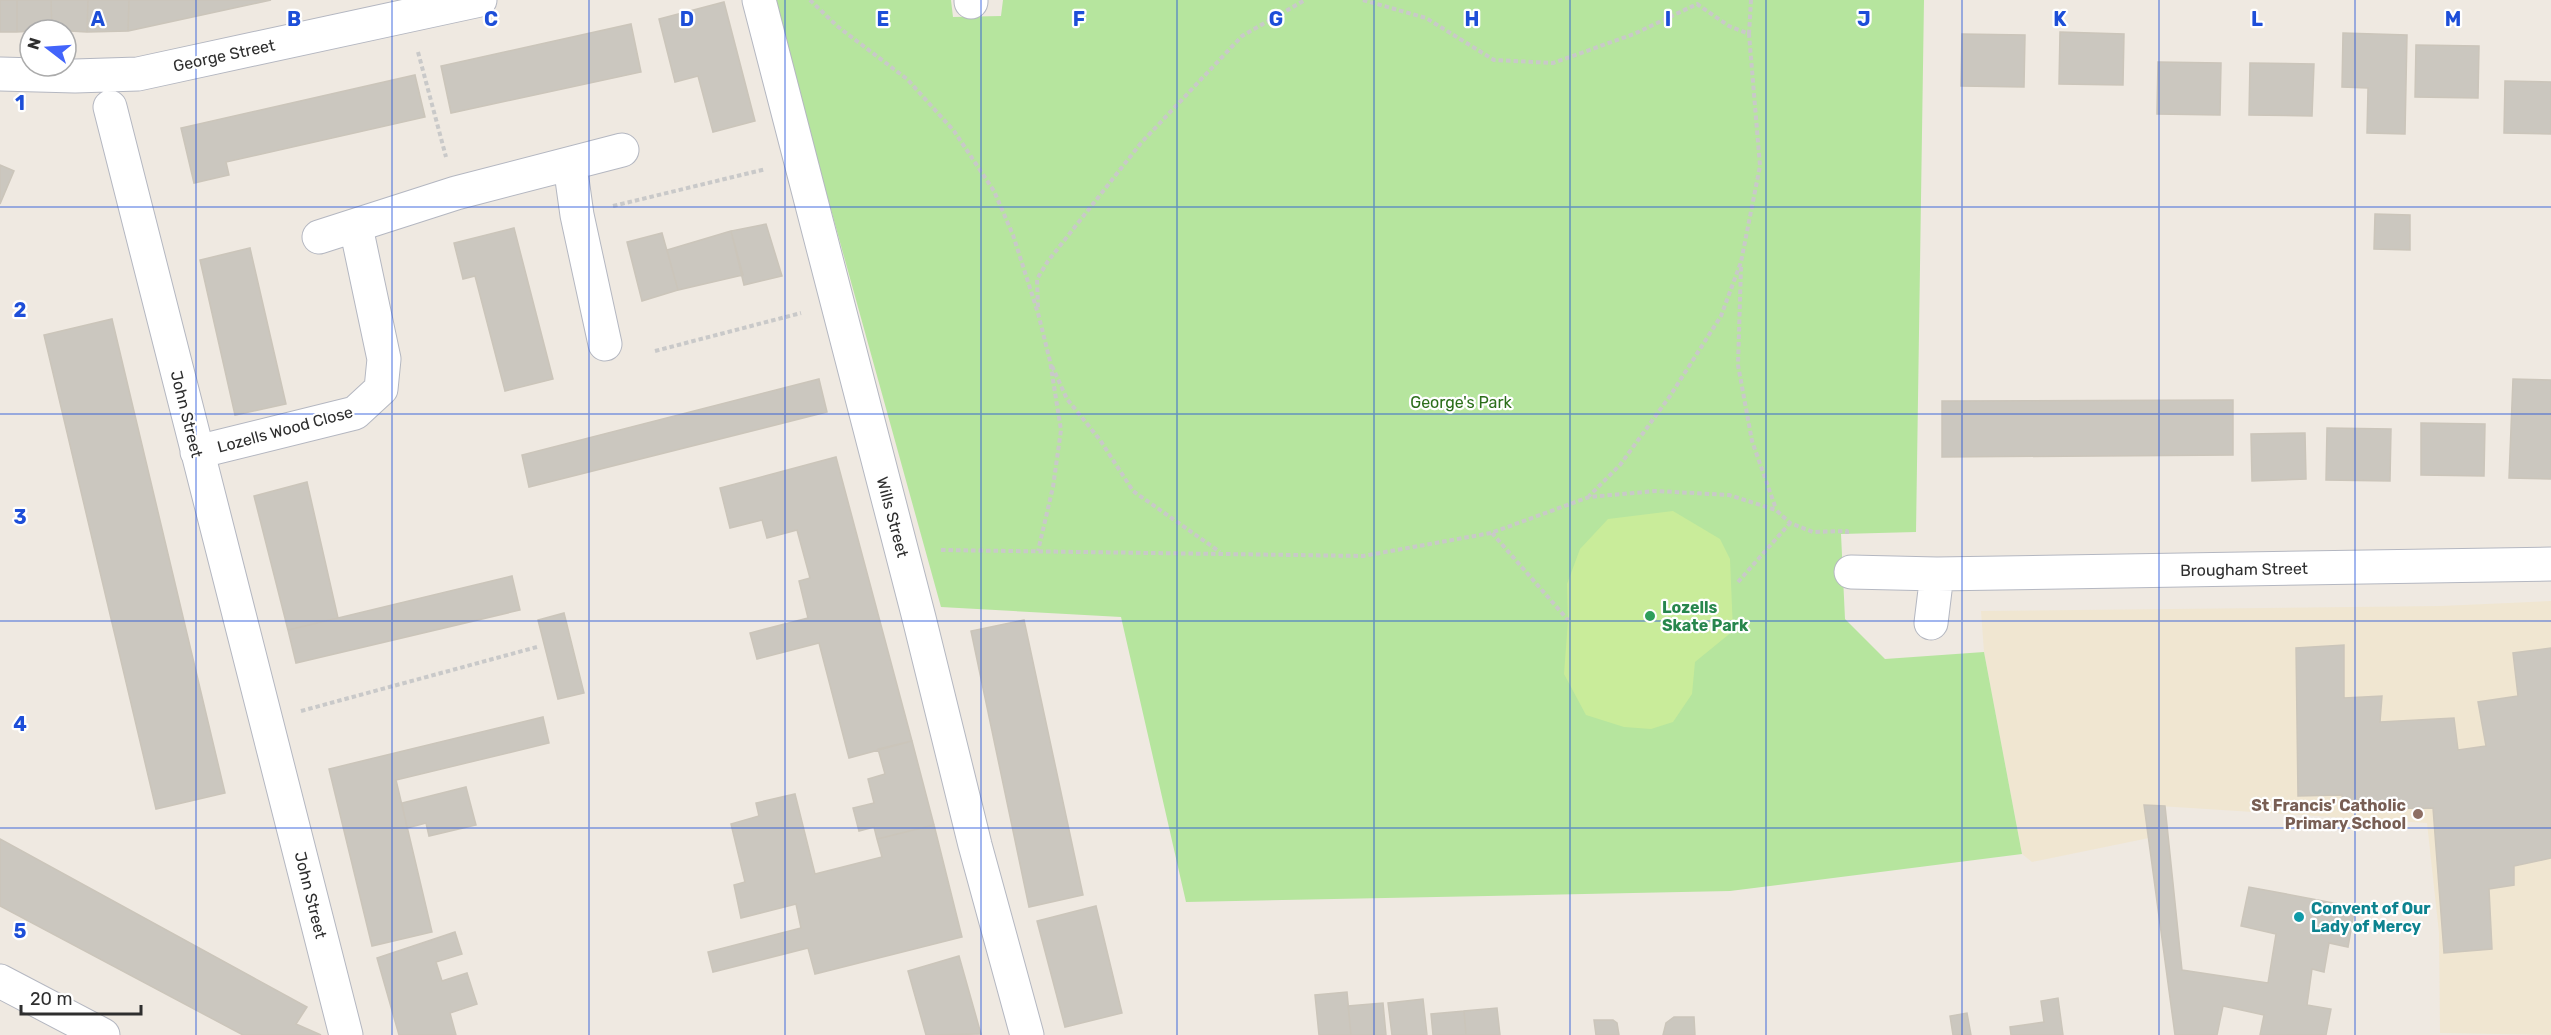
<svg xmlns="http://www.w3.org/2000/svg" width="2551" height="1035" viewBox="0 0 2551 1035" font-family="Rubik,sans-serif">
  <rect width="100%" height="100%" fill="#efe9e1"/>
  <path fill="#f0e6d1" d="M2551,601v434l-111,-2 -1,-100 -12,-110 -283,-18 5,33 -117,24 -10,-8 -38,-202 -3,-41 460,-5z"/>
  <path fill="#b6e59e" d="M773,0h178l2,17 48,-1 2,-16h921l-8,532 -75,2 4,85 40,40 99,-7 38,202 -292,37 -544,11 -65,-285 -180,-10z"/>
  <path fill="#c9ec9a" d="M1673,511l47,28 10,20 3,72 -38,31 -3,32 -19,28 -22,7 -27,-2 -38,-12 -22,-41 4,-53 -1,-37 13,-35 28,-30z"/>
  <path fill="#cbc7bf" stroke="#cbc5ba" stroke-width="1.5" d="M0,0h17v32h-17z
    M17,0h34l1,30 -35,2z
    M51,0h37l-1,32 -35,-2z
    M88,0h41l-1,31 -41,1z
    M129,0h142l-143,31z
    M724,2l31,119 -42,11 -15,-56 -23,6 -16,-63z
    M631,24l10,48 -190,41 -10,-47z
    M2060,32l64,2 -1,51 -64,-1z
    M2343,33l64,2 -2,99 -38,-1 1,-45 -26,-1z
    M1962,34l63,1 -1,52 -63,-1z
    M2416,45l63,1 -1,52 -63,-1z
    M2158,62l63,1 -1,52 -63,-1z
    M2250,63l64,1 -2,52 -63,-1z
    M415,75l10,42 -199,45 3,13 -35,8 -13,-55z
    M2505,81l46,1v52l-47,-1z
    M0,165l14,6 -14,33z
    M2375,214l35,1v35l-36,-1z
    M766,224l16,52 -38,9 -13,-54z
    M514,228l39,151 -48,12 -30,-115 -12,3 -9,-36z
    M731,231l12,44 -65,15 -11,-40z
    M662,233l16,57 -36,11 -15,-59z
    M250,248l36,156 -51,11 -35,-155z
    M112,319l113,474 -69,16 -112,-474z
    M819,379l8,33 -298,75 -7,-32z
    M2513,379l38,1v99l-42,-1z
    M2233,400v55l-291,2v-56z
    M2421,423l64,1 -1,52 -63,-1z
    M2327,428l64,1 -1,52 -64,-1z
    M2305,433l1,46 -54,2 -1,-47z
    M836,457l76,284 -63,17 -30,-115 -62,16 -7,-26 58,-15 -9,-37 11,-3 -13,-48 -30,8 -5,-18 -32,8 -10,-40z
    M307,482l31,136 -50,12 -34,-134z
    M512,576l8,34 -224,53 -8,-33z
    M564,613l20,80 -26,6 -20,-79z
    M1024,620l59,275 -54,12 -58,-276z
    M2344,645v53l38,-2 -2,26 74,-4 4,32 28,-4 -8,-44 40,-6 -5,-43 38,-5v210l-37,8v19l-25,4 3,60 -48,4 -11,-145 -90,1 -1,-14 -44,1 -2,-148z
    M543,717l6,26 -153,37 36,152 -60,14 -43,-177z
    M912,741l22,84 -57,14 -3,-12 -15,4 -6,-23 21,-5 -6,-24 17,-5 -7,-25z
    M466,787l10,38 -47,11 -3,-13 -19,5 -5,-25z
    M795,794l20,80 67,-17 -5,-18 57,-14 28,112 -147,37 -7,-26 -95,24 -5,-20 93,-24 -5,-24 -55,14 -7,-33 11,-3 -14,-58 28,-8 -3,-13z
    M2144,805l21,1 17,164 86,13 8,-49 -35,-8 8,-39 106,20 -7,40 -19,-4 -5,29 -12,-3 -5,36 24,4 -5,26h-66l4,-20 -41,-9 -6,29h-42z
    M0,839l307,168 -11,17 25,11h-78l-243,-129z
    M1096,906l26,107 -57,14 -28,-106z
    M455,932l7,22 -26,8 6,19 25,-8 10,31 -27,9 6,22h-57l-22,-77z
    M959,956l22,78 -55,1 -18,-64z
    M1347,992l4,43h-32l-4,-40z
    M2058,998l5,37h-52l-1,-8 34,-5 -3,-21z
    M1423,999l4,36h-35l-4,-32z
    M1383,1003l3,32h-35l-3,-29z
    M1497,1008l3,27h-34l-2,-24z
    M1464,1011l2,24h-33l-2,-21z
    M1967,1013l4,22h-18l-3,-19z
    M1674,1017h20l1,18h-32l3,-12z
    M1594,1020h19l4,3 2,12h-23z"/>
  <g fill="none" stroke-linecap="round" stroke-linejoin="round">
    <g stroke="#b4b7c1" stroke-width="35">
      <path id="street" d="M759,0l160,618 56,227 52,190
        M971,0v2
        M0,74l75,2 63,-2 342,-74
        M110,107l236,928
        M570,165l7,50 28,129
        M319,237l137,-44 166,-43
        M197,452l158,-39 26,-24 3,-30 -28,-132
        M1851,572l86,2 614,-10
        M1931,623l6,-49
        M0,981l103,54"/>
    </g>
    <path stroke="#c9c9c9" stroke-width="4" stroke-dasharray="4.5 3" stroke-linecap="butt" d="M810,0l27,26 70,53 47,52 40,60 19,44 25,78 12,48 11,69 -8,57 -15,64
      M1363,0l63,18 68,42 59,3 81,-29 63,-30 32,22 20,8 11,132 -19,96 -20,54 -51,80 -50,69 -31,31
      M1749,34l2,-34
      M418,52l28,105
      M613,206l153,-37
      M1741,267l-3,98 14,76 24,68
      M1038,307l-1,-28 11,-18 93,-118 101,-107 63,-36
      M655,351l146,-38
      M1052,366l15,33 33,41 33,51 87,61
      M1492,533l76,87
      M941,550l422,6 128,-23 98,-36 67,-6 73,4 47,15 14,13 23,9 34,-1v6
      M1738,582l52,-59
      M301,711l236,-64"/>
    <use href="#street" stroke="#fff" stroke-width="33"/>
  </g>
  <path fill="none" stroke="#1d4ed8" stroke-width="1.5" stroke-opacity="0.55" d="M196,0v1035M392,0v1035M589,0v1035M785,0v1035M981,0v1035M1177,0v1035M1374,0v1035M1570,0v1035M1766,0v1035M1962,0v1035M2159,0v1035M2355,0v1035M0,207h2551M0,414h2551M0,621h2551M0,828h2551"/>
  <circle fill="#2e9e5b" stroke="#fff" stroke-width="2" cx="1650" cy="616" r="6"/>
  <circle fill="#8d6e63" stroke="#fff" stroke-width="2" cx="2418" cy="814" r="6"/>
  <circle fill="#0f9aa8" stroke="#fff" stroke-width="2" cx="2299" cy="917" r="6"/>
  <g text-anchor="middle" stroke-width="4.5" stroke-linejoin="round" paint-order="stroke">
    <g font-size="16" fill="#2e2e2e" stroke="#fff">
      <text transform="translate(224 55) rotate(-12)" y="6">George Street</text>
      <text transform="translate(187 414) rotate(76)" y="6">John Street</text>
      <text transform="translate(285 429) rotate(-15)" y="6">Lozells Wood Close</text>
      <text transform="translate(893 517) rotate(75)" y="6">Wills Street</text>
      <text transform="translate(2244 569) rotate(-1)" y="6">Brougham Street</text>
      <text transform="translate(311 895) rotate(76)" y="6">John Street</text>
    </g>
    <g font-size="16" fill="#2c6e1b" stroke="#fff">
      <text x="1461" y="408">George's Park</text>
    </g>
    <g font-size="16" font-weight="bold" fill="#27864d" stroke="#fff" text-anchor="start">
      <text x="1662" y="613">Lozells<tspan x="1662" dy="18">Skate Park</tspan></text>
    </g>
    <g font-size="16" font-weight="bold" fill="#785e54" stroke="#fff" text-anchor="end">
      <text x="2406" y="811">St Francis' Catholic<tspan x="2406" dy="18">Primary School</tspan></text>
    </g>
    <g font-size="16" font-weight="bold" fill="#0d838f" stroke="#fff" text-anchor="start">
      <text x="2311" y="914">Convent of Our<tspan x="2311" dy="18">Lady of Mercy</tspan></text>
    </g>
  </g>
  <g font-size="20" text-anchor="middle" font-weight="bold" fill="#1d4ed8" stroke="#fff" stroke-width="4.5" stroke-linejoin="round" paint-order="stroke">
    <text x="98" y="26">A</text>
    <text x="294" y="26">B</text>
    <text x="491" y="26">C</text>
    <text x="687" y="26">D</text>
    <text x="883" y="26">E</text>
    <text x="1079" y="26">F</text>
    <text x="1276" y="26">G</text>
    <text x="1472" y="26">H</text>
    <text x="1668" y="26">I</text>
    <text x="1864" y="26">J</text>
    <text x="2060" y="26">K</text>
    <text x="2257" y="26">L</text>
    <text x="2453" y="26">M</text>
    <text x="20" y="110">1</text>
    <text x="20" y="317">2</text>
    <text x="20" y="524">3</text>
    <text x="20" y="731">4</text>
    <text x="20" y="938">5</text>
  </g>
  <g transform="translate(48 48) rotate(287)"><circle r="28" fill="#ffffff" stroke="#ababab" stroke-width="1.5"/>
  <path d="M0-4.5L10 22L0 15L-10 22Z" fill="#4264fb"/>
  <text y="-9" font-size="16" font-weight="bold" text-anchor="middle" fill="#2e2e2e">N</text>
  </g>
  <path d="M21 1005v9h120v-9" fill="none" stroke="#2e2e2e" stroke-width="3"/>
  <text x="30" y="1005" font-size="18" fill="#2e2e2e" stroke="#ffffff" stroke-width="4.5" paint-order="stroke">20 m</text>
</svg>
